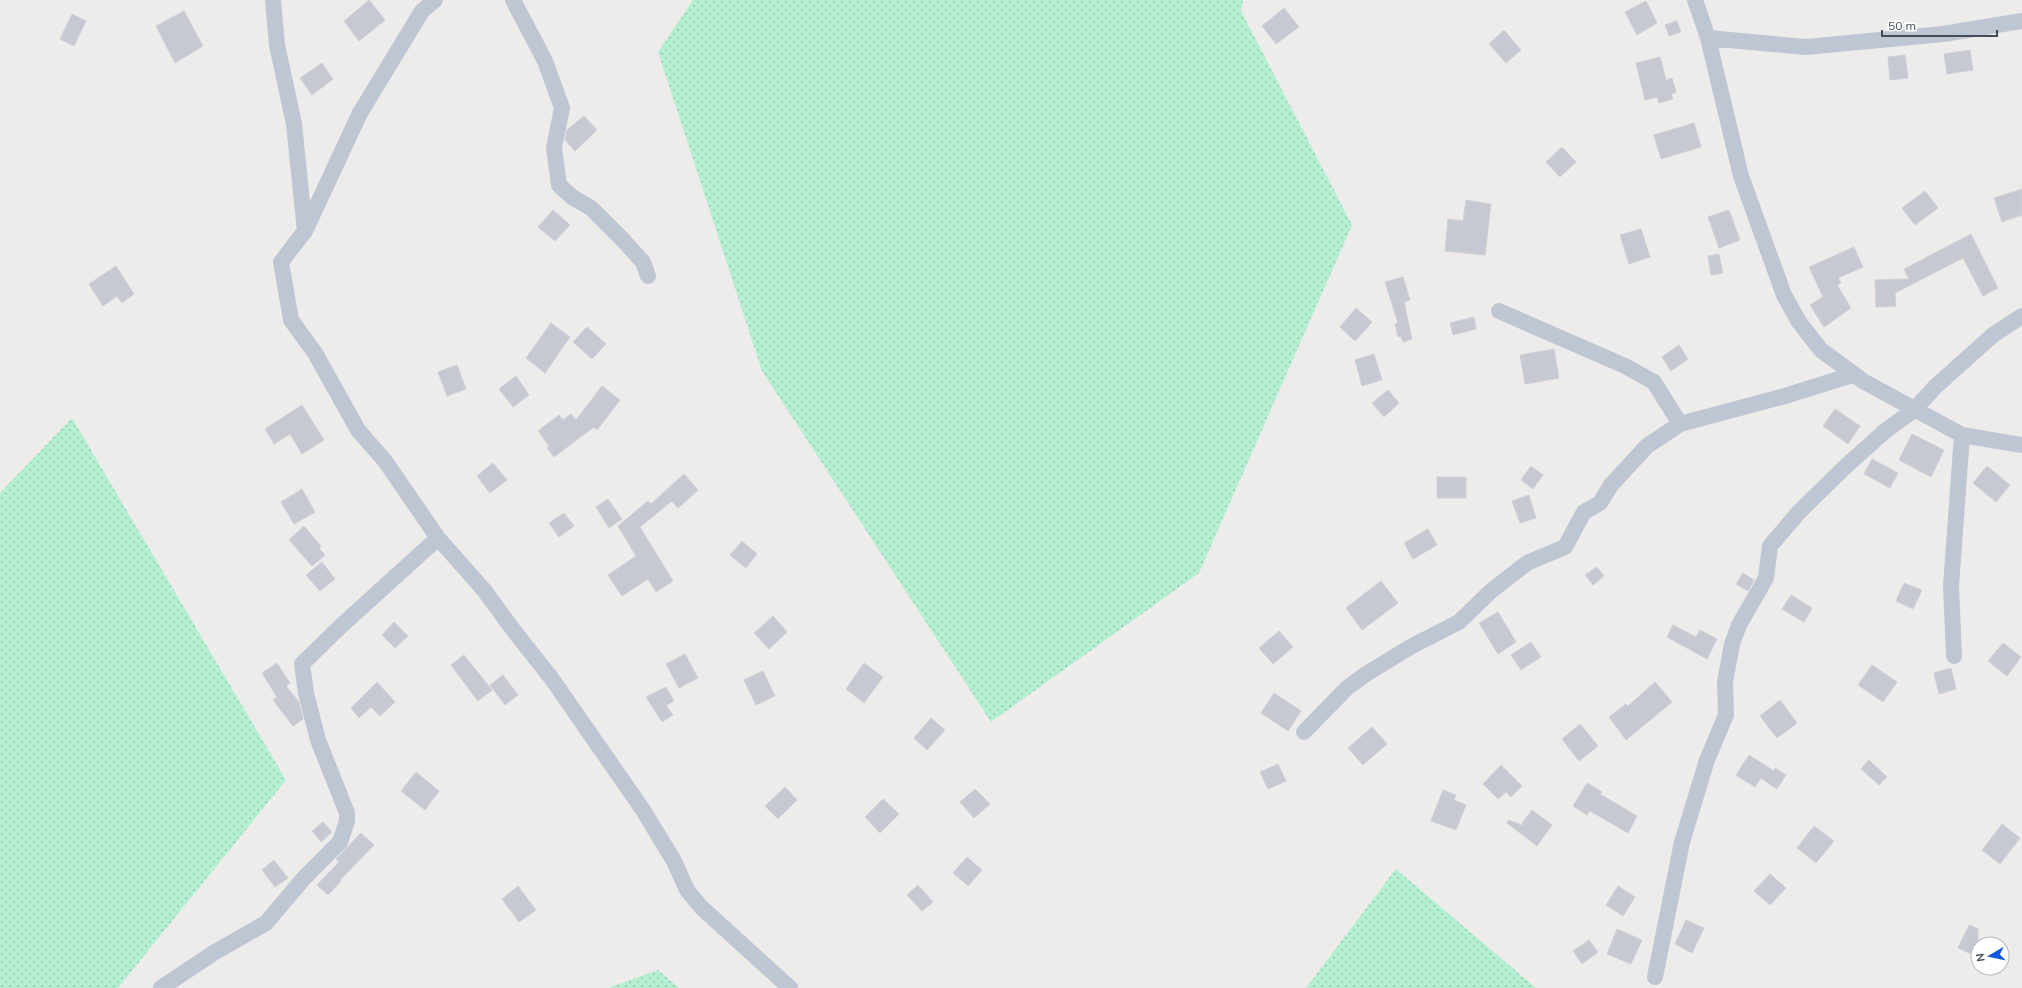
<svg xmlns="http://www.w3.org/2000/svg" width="2022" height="988" viewBox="0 0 2022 988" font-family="Mulish,sans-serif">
  <defs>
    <pattern id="grass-dots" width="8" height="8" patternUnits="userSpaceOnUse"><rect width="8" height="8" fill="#b5efd1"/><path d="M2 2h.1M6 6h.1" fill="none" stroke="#95c4ad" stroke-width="1.8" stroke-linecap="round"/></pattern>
  </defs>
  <rect width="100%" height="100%" fill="#eeebeb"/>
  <path fill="url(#grass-dots)" d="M693,0h550l-2,11 111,214 -153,348 -208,149 -229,-351 -104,-319z
    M72,418l214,362 -168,208h-118v-495z
    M1396,869l140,119h-230z
    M658,970l21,18h-71z"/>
  <path fill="#c7c9d2" stroke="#cfd0d7" d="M369,0l16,20 -26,21 -15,-20z
    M1646,1l11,22 -20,12 -12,-23z
    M1284,8l15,19 -23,17 -14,-18z
    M184,11l19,35 -28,17 -19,-37z
    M72,14l14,7 -12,25 -14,-7z
    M1677,21l4,11 -12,4 -4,-11z
    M1504,30l17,20 -15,13 -17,-19z
    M1970,50l3,20 -26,4 -3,-20z
    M1905,55l3,23 -18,2 -2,-23z
    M1660,57l6,23 6,-2 4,14 -5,2 2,5 -14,4 -2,-6 -12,3 -9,-37z
    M322,63l11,16 -21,16 -12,-17z
    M584,116l13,14 -22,21 -10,-11 2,-10z
    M1694,123l7,24 -40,12 -7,-24z
    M1562,147l14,15 -16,15 -14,-15z
    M2022,189v26l-20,7 -8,-24z
    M1925,191l13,17 -23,17 -13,-17z
    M1466,200l25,4 -6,51 -40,-4 3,-32 15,2z
    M553,210l17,15 -15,16 -17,-14z
    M1729,210l11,30 -21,8 -11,-31z
    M1641,229l9,28 -21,7 -9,-29z
    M1971,234l27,54 -15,8 -20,-38 -68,35 1,13 -20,1 -1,-27 34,-1 -5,-10z
    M1854,247l9,20 -25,11 3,5 -4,2 14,23 -27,19 -14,-22 13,-8 -14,-30z
    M1719,254l4,19 -12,2 -3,-19z
    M116,266l18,28 -12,9 -5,-7 -14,10 -14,-22z
    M1403,277l7,23 -6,2 8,37 -9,3 -2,-6 -3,1 -3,-13 3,-1 -13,-41z
    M1356,308l16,14 -17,19 -15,-14z
    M1474,317l2,12 -23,6 -3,-12z
    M551,323l19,14 -25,36 -19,-15z
    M587,327l19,17 -14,15 -19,-17z
    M1679,345l9,14 -17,12 -9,-14z
    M1554,349l5,29 -34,6 -5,-29z
    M1374,354l8,26 -20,6 -7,-26z
    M457,365l9,24 -19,7 -9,-24z
    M516,376l13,19 -16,12 -14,-18z
    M602,386l18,14 -23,30 -3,-3 -40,30 -7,-9 2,-2 -11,-15 21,-16 4,5 8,-6 5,6z
    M1388,390l11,13 -15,14 -12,-14z
    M302,405l22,35 -22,14 -12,-20 -16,10 -9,-15z
    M1835,409l25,17 -12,18 -25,-18z
    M1912,434l32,16 -13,27 -32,-17z
    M1872,459l26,14 -8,15 -26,-14z
    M493,463l14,17 -17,13 -13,-17z
    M1531,466l12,9 -10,14 -12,-9z
    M1987,466l23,19 -14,17 -23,-19z
    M684,474l14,16 -20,18 -6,-7 -32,26 33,54 -17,11 -8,-13 -26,17 -14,-21 28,-19 -18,-30 30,-25 3,3z
    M1437,477h29v21h-29z
    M302,489l13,23 -21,12 -13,-22z
    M1529,495l7,23 -16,5 -8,-22z
    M608,499l14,20 -13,9 -13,-21z
    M564,513l10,13 -15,11 -10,-14z
    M304,526l17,20 -2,2 6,7 -13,11 -23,-26z
    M1428,529l9,16 -24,14 -9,-16z
    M742,541l15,13 -11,14 -16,-13z
    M322,562l13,17 -15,12 -14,-16z
    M1597,567l7,9 -11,9 -8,-10z
    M1743,573l11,7 -6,11 -12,-7z
    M1381,581l17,22 -36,27 -16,-22z
    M1904,583l18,7 -9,19 -17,-8z
    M1791,595l21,13 -8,14 -22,-13z
    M1498,612l18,30 -18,12 -19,-31z
    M773,616l14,16 -18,17 -15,-16z
    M394,622l14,14 -13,12 -13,-13z
    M1673,625l23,12 4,-7 17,9 -10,20 -40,-22z
    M1279,631l14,16 -20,17 -14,-16z
    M1531,642l10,15 -20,13 -10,-15z
    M2003,643l18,14 -14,19 -19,-15z
    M685,654l13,24 -19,10 -13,-24z
    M464,655l28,35 -14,11 -27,-36z
    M277,663l13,20 -4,3 13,16 4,17 -10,7 -20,-26 4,-3 -15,-24z
    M864,663l19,14 -19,26 -18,-14z
    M1872,665l25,17 -14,20 -25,-17z
    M1951,668l5,21 -17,5 -5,-21z
    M763,671l12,25 -19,9 -12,-25z
    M503,675l15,20 -13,10 -15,-20z
    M377,682l18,20 -15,14 -9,-9 -12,11 -8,-10z
    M1655,682l17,20 -46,38 -17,-23 17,-13 2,2z
    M666,687l8,14 -8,4 7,10 -11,7 -16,-25z
    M1274,693l27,18 -13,20 -27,-18z
    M1780,700l17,23 -20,15 -17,-22z
    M931,718l14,12 -18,20 -13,-12z
    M1580,724l18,22 -19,15 -17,-22z
    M1372,727l15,17 -24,21 -15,-17z
    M1749,755l25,16 1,-3 11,7 -9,14 -16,-11 -6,9 -19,-12z
    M1869,760l18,17 -8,8 -18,-16z
    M1278,764l8,17 -18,8 -8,-17z
    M1501,765l21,21 -11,11 -5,-5 -8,7 -15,-15z
    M416,772l23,19 -14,19 -24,-19z
    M1587,783l15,9 -2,2 37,22 -9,17 -38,-22 -3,4 -14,-9z
    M785,787l12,13 -19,19 -13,-13z
    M975,789l15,15 -16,14 -14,-16z
    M1443,790l13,5 -2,5 12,5 -10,25 -25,-9z
    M883,799l16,15 -19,19 -15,-16z
    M1532,810l20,15 -15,21 -30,-23 1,-3 17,6 -3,-3z
    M323,822l9,10 -11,10 -9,-11z
    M2002,824l18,14 -20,26 -18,-14z
    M1814,826l20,15 -18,22 -19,-15z
    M361,833l13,12 -34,35 1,1 -13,14 -11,-10 22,-23 -3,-3z
    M967,857l15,13 -14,16 -15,-13z
    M274,860l14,18 -13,9 -13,-17z
    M1770,874l16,14 -16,17 -16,-14z
    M918,885l15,17 -11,9 -15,-16z
    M518,886l18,24 -17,12 -17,-23z
    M1618,886l17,11 -12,19 -17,-11z
    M1686,920l18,8 -12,25 -17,-9z
    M1969,925l9,4v28l-20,-9z
    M1617,929l25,11 -11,24 -24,-10z
    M1589,940l9,12 -16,12 -9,-13z"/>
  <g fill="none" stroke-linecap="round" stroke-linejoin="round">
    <path stroke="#bdc6d2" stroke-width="16" d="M273,0l4,45 17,79 11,107 -24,31 10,58 24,33 43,77 27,31 53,77 46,52 30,41 38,48 91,131 31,51 13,29 14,17 89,81
      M513,0l32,61 17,47 -8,40 5,37 13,12 19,11 31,31 21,23 5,14
      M1695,0l13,38 33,138 43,119 15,27 22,28 42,31 99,54 60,10
      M1708,38l98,9 137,-13 79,-13
      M305,231l55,-118 62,-102 13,-11
      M1499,311l126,55 29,16 26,42 105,-28 67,-21
      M1954,656l-3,-70 11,-151
      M1304,732l43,-44 19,-14 46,-28 47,-24 32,-31 36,-28 38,-16 19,-35 16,-9 11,-18 36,-39 33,-22
      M1655,977l27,-135 25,-82 19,-45 -1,-33 7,-38 7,-19 27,-47 4,-32 29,-34 47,-46 38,-34 31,-23 20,-22 58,-52 29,-19
      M161,988l54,-36 51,-29 38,-45 36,-36 7,-21v-8l-29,-73 -12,-47 -4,-29 40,-39 96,-87"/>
  </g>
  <g transform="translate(1990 956) rotate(261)"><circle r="19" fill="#ffffff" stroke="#b4b7bd"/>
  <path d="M0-3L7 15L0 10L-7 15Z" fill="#1158e1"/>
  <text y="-6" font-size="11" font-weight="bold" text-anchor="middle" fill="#434c59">N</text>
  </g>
  <path d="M1882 30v6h115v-6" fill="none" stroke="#434c59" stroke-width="2"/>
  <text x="1888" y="30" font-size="12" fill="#434c59" stroke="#ffffff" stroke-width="3" paint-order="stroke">50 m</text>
</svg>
